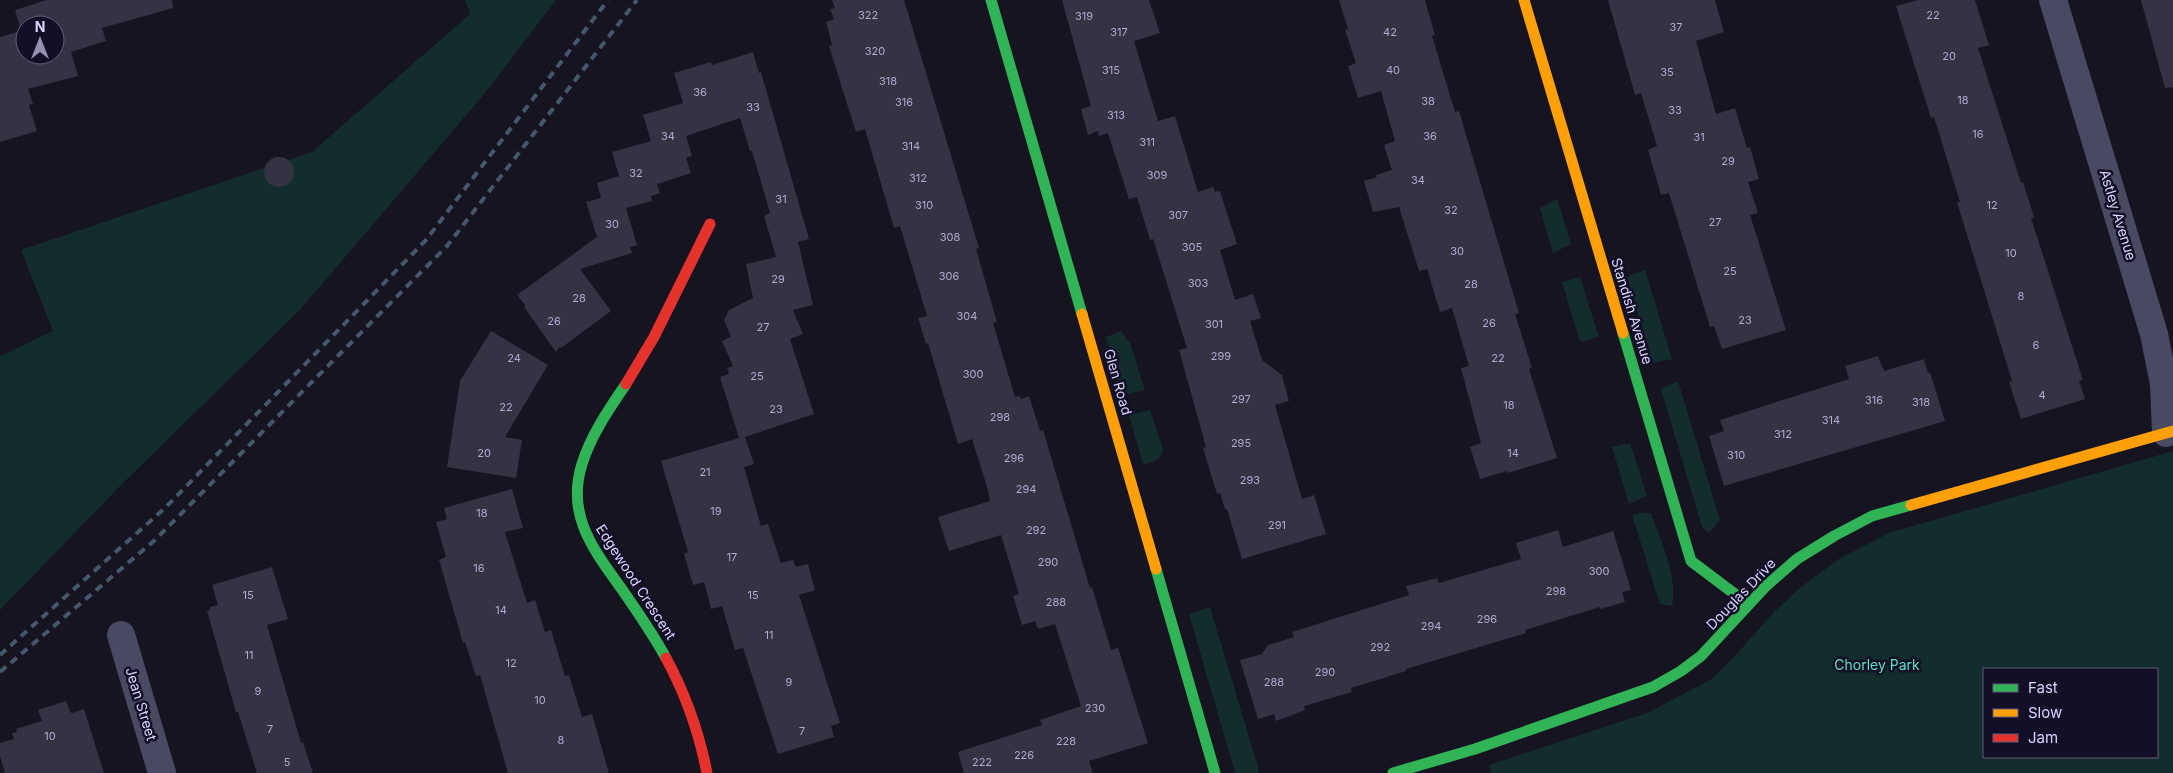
<svg xmlns="http://www.w3.org/2000/svg" width="2173" height="773" viewBox="0 0 2173 773" font-family="Inter,sans-serif">
  <rect width="100%" height="100%" fill="#161421"/>
  <path fill="#132c2d" fill-rule="evenodd" d="M465,0h91l-71,93 -186,218 -178,174 -121,125v-254l53,-25 -32,-81 291,-98 158,-138z
    M1557,199l14,45 -18,9 -13,-45z
    M1645,270l27,89 -19,4 -26,-86z
    M1580,277l19,60 -19,5 -18,-60z
    M1121,331l9,12 15,47 -22,5 -17,-58z
    M1678,381l42,139 -11,13 -7,-6 -41,-138z
    M1150,410l13,40c-3,10 -9,13 -20,14l-14,-49z
    M1630,443l17,53 -18,8 -17,-57z
    M2173,451v322h-682l-2,-8 158,-52 65,-34 29,-30 33,-37 27,-25 38,-28 50,-26zM1984,669h173v88h-173z
    M1640,513h11c10,29 27,62 21,93l-12,-2 -28,-89z
    M1210,607l48,160v6h-23l-46,-159z"/>
  <path fill="#343243" fill-rule="evenodd" d="M47,0h125l1,8 -71,20 4,13 -35,11 7,24 -50,13 5,15 -4,1 8,26 -37,11v-105l21,-6 -6,-21zM25,25h30v30h-30z
    M832,0h72l75,248 -3,1 21,73 -4,1 22,74 5,-1 1,3 8,-3 11,35 3,-1 47,158 2,-1 19,63 7,-2 30,95 -59,18 4,12h-129l-6,-21 84,-27 -2,-5 41,-14 -26,-82 -17,5 -3,-8 -13,4 -9,-29 6,-2 -18,-59 -52,16 -11,-34 52,-16 -2,-11 -16,-51 -14,5 -30,-101 -2,1 -8,-26 9,-2 -27,-90 -6,2 -29,-99 -9,3 -13,-41 -14,-45 3,-1 -6,-23 8,-3 -4,-10 5,-1z
    M1062,0h87l11,33 -26,8 24,80 17,-5 23,76 15,-5 2,5 5,-1 17,53 -17,6 15,50 18,-6 8,24 -11,3 12,39 20,15 7,26 -14,4 27,94 12,-4 12,39 -84,25 -15,-50h-2l-5,-16 -3,1 -14,-46 3,-1 -27,-97 8,-2 -34,-109 -3,1 -13,-43 -8,2 -21,-66 -9,3 -1,-5 -10,4 -7,-26 10,-3z
    M1339,0h86l10,35 -3,1 23,76 4,-1 60,202 -4,1 17,54 -3,1 28,89 -49,15 -1,-2 -27,8 -10,-32 11,-4 -20,-75 8,-2 -17,-58 -12,4 -13,-43 -8,2 -20,-64 -26,5 -9,-31 13,-4 -1,-2 16,-5 -8,-25 11,-4 -14,-50 -23,7 -10,-32 8,-3 -11,-33 3,-1z
    M1608,0h107l9,32 -28,9 20,73 19,-6 12,40 3,-1 9,32 -11,3 10,31 -8,2 36,115 -64,19 -8,-23 -4,1 -41,-134 -8,2 -13,-45 9,-4 -16,-53 -6,2z
    M1918,0h57l14,45 -11,3 43,135 2,-1 11,35 -3,1 52,162 -4,1 6,18 -64,20 -12,-37 3,-1 -55,-179h3l-26,-85 -3,1 -35,-112z
    M2141,0h32v87l-8,1z
    M753,52l6,21 2,-1 48,167 -11,3 15,63 -20,5 10,24 -13,5 24,75 -69,23 9,27 -10,3 17,59 7,-2 13,39 12,-3 3,7 12,-3 7,26 -16,5 41,128 -9,3 3,11 -56,17 -35,-106 -8,2 -13,-44 -11,3 -7,-27 -11,3 -9,-31 4,-2 -27,-91 78,-23 -19,-61 9,-3 -2,-6 6,-2 -11,-25 9,-4 -7,-17 5,-10 24,-12 -7,-34 30,-7 -12,-41 6,-3 -18,-62h-2l-10,-33 -54,18 6,20 -6,2 5,15 -34,11 3,9 -9,3 1,5 -26,7 11,37 -7,2 2,6 -52,16 31,42 -50,37 -1,-2 -4,6 -32,-45 2,-1 -9,-11 80,-58 -11,-35 15,-4 -4,-15 22,-7 -7,-24 39,-11 -8,-26 40,-12 -9,-30 37,-11 1,3z
    M264 172a15 15 0 1 1 30 0a15 15 0 1 1-30 0Z
    M491,331l57,34 -43,72 17,3 -6,38 -69,-11 13,-86z
    M1878,356l6,15 40,-12 4,14 2,-1 15,49 -221,65 -15,-50 15,-5 -4,-11 129,-41 -4,-13z
    M512,489l11,39 -18,4 22,71 8,-3 10,32 6,-2 14,46 4,-1 13,42 10,-3 17,59h-101l-28,-98 -4,1 -11,-34 -2,1 -24,-83 7,-3 -10,-35 11,-3 -3,-11z
    M1558,530l5,17 50,-16 18,59 -9,2 3,10 -25,7v-2l-75,23 1,3 -120,36v2l-55,17 1,4 -48,14 1,4 -29,11 -2,-7 -16,5 -18,-59 22,-6 6,-9 26,-8 -2,-5 117,-37 -3,-9 31,-8 2,5 82,-24 -5,-16z
    M272,567l16,52 -21,6 34,118 2,-1 10,31h-56l-19,-61h-2l-29,-101 3,-1v-3l8,-2 -6,-20z
    M66,701l4,11 2,1 12,-4 20,64h-99l-5,-17v-13l14,-4 -2,-6 5,-1 -1,-3 26,-8 -4,-11z"/>
  <g fill="none" stroke-linecap="round" stroke-linejoin="round">
    <path stroke="#4a4962" stroke-width="28" d="M2053,0l101,334 10,50 2,49
      M121,635l41,138"/>
    <path stroke="#30b455" stroke-width="11" d="M991,0l91,314
      M1623,333l68,228 57,43
      M626,384c-17,25 -35,51 -44,80 -16,51 11,85 39,124 16,23 32,46 45,70
      M1156,569l59,204
      M1393,773l82,-24 178,-62 28,-16 20,-15 65,-70 31,-27 37,-23 38,-20 39,-11"/>
    <path stroke="#ff9f0a" stroke-width="11" d="M1524,0l99,333
      M1082,314l74,255
      M1911,505l262,-74"/>
    <path stroke="#e5322d" stroke-width="11" d="M626,384l28,-47 56,-113
      M666,658c20,37 33,74 41,115"/>
    <path stroke="#43596b" stroke-width="4" stroke-dasharray="8 6" stroke-linecap="butt" d="M0,655l165,-147 261,-268 182,-240
      M0,672l155,-132 292,-294 190,-246"/>
  </g>
  <g text-anchor="middle" stroke-width="5" stroke-linejoin="round" paint-order="stroke">
    <g font-size="11" fill="#b0acd0">
      <text x="868" y="19">322</text>
      <text x="1933" y="19">22</text>
      <text x="1084" y="20">319</text>
      <text x="1676" y="31">37</text>
      <text x="1119" y="36">317</text>
      <text x="1390" y="36">42</text>
      <text x="875" y="55">320</text>
      <text x="1949" y="60">20</text>
      <text x="1111" y="74">315</text>
      <text x="1393" y="74">40</text>
      <text x="1667" y="76">35</text>
      <text x="888" y="85">318</text>
      <text x="700" y="96">36</text>
      <text x="1963" y="104">18</text>
      <text x="1428" y="105">38</text>
      <text x="904" y="106">316</text>
      <text x="753" y="111">33</text>
      <text x="1675" y="114">33</text>
      <text x="1116" y="119">313</text>
      <text x="1978" y="138">16</text>
      <text x="668" y="140">34</text>
      <text x="1430" y="140">36</text>
      <text x="1699" y="141">31</text>
      <text x="1147" y="146">311</text>
      <text x="911" y="150">314</text>
      <text x="1728" y="165">29</text>
      <text x="636" y="177">32</text>
      <text x="1157" y="179">309</text>
      <text x="918" y="182">312</text>
      <text x="1418" y="184">34</text>
      <text x="781" y="203">31</text>
      <text x="924" y="209">310</text>
      <text x="1992" y="209">12</text>
      <text x="1451" y="214">32</text>
      <text x="1178" y="219">307</text>
      <text x="1715" y="226">27</text>
      <text x="612" y="228">30</text>
      <text x="950" y="241">308</text>
      <text x="1192" y="251">305</text>
      <text x="1457" y="255">30</text>
      <text x="2011" y="257">10</text>
      <text x="1730" y="275">25</text>
      <text x="949" y="280">306</text>
      <text x="778" y="283">29</text>
      <text x="1198" y="287">303</text>
      <text x="1471" y="288">28</text>
      <text x="2021" y="300">8</text>
      <text x="579" y="302">28</text>
      <text x="967" y="320">304</text>
      <text x="1745" y="324">23</text>
      <text x="554" y="325">26</text>
      <text x="1489" y="327">26</text>
      <text x="1214" y="328">301</text>
      <text x="763" y="331">27</text>
      <text x="2036" y="349">6</text>
      <text x="1221" y="360">299</text>
      <text x="514" y="362">24</text>
      <text x="1498" y="362">22</text>
      <text x="973" y="378">300</text>
      <text x="757" y="380">25</text>
      <text x="2042" y="399">4</text>
      <text x="1241" y="403">297</text>
      <text x="1874" y="404">316</text>
      <text x="1921" y="406">318</text>
      <text x="1509" y="409">18</text>
      <text x="506" y="411">22</text>
      <text x="776" y="413">23</text>
      <text x="1000" y="421">298</text>
      <text x="1831" y="424">314</text>
      <text x="1783" y="438">312</text>
      <text x="1241" y="447">295</text>
      <text x="484" y="457">20</text>
      <text x="1513" y="457">14</text>
      <text x="1736" y="459">310</text>
      <text x="1014" y="462">296</text>
      <text x="705" y="476">21</text>
      <text x="1250" y="484">293</text>
      <text x="1026" y="493">294</text>
      <text x="716" y="515">19</text>
      <text x="482" y="517">18</text>
      <text x="1277" y="529">291</text>
      <text x="1036" y="534">292</text>
      <text x="732" y="561">17</text>
      <text x="1048" y="566">290</text>
      <text x="479" y="572">16</text>
      <text x="1599" y="575">300</text>
      <text x="1556" y="595">298</text>
      <text x="248" y="599">15</text>
      <text x="753" y="599">15</text>
      <text x="1056" y="606">288</text>
      <text x="501" y="614">14</text>
      <text x="1487" y="623">296</text>
      <text x="1431" y="630">294</text>
      <text x="769" y="639">11</text>
      <text x="1380" y="651">292</text>
      <text x="249" y="659">11</text>
      <text x="511" y="667">12</text>
      <text x="1325" y="676">290</text>
      <text x="789" y="686">9</text>
      <text x="1274" y="686">288</text>
      <text x="258" y="695">9</text>
      <text x="540" y="704">10</text>
      <text x="1095" y="712">230</text>
      <text x="270" y="733">7</text>
      <text x="802" y="735">7</text>
      <text x="50" y="740">10</text>
      <text x="561" y="744">8</text>
      <text x="1066" y="745">228</text>
      <text x="1024" y="759">226</text>
      <text x="287" y="766">5</text>
      <text x="982" y="766">222</text>
    </g>
    <g font-size="14" fill="#d9d4ff" stroke="#130f26">
      <text transform="translate(2118 215) rotate(73)" y="5">Astley Avenue</text>
      <text transform="translate(1632 311) rotate(73)" y="5">Standish Avenue</text>
      <text transform="translate(1118 382) rotate(74)" y="5">Glen Road</text>
      <text transform="translate(636 582) rotate(57)" y="5">Edgewood Crescent</text>
      <text transform="translate(1741 594) rotate(-46)" y="5">Douglas Drive</text>
      <text transform="translate(141 704) rotate(73)" y="5">Jean Street</text>
    </g>
    <g font-size="14" fill="#5fe0c0" stroke="#130f26">
      <text x="1877" y="670">Chorley Park</text>
    </g>
  </g>
  <rect x="1983" y="668" width="175" height="90" fill="#130f26" stroke="#625e7d"/>
  <rect x="1993" y="684" width="25" height="8" fill="#30b455" stroke="#625e7d"/>
  <text x="2028" y="693" font-size="15" fill="#d9d4ff">Fast</text>
  <rect x="1993" y="709" width="25" height="8" fill="#ff9f0a" stroke="#625e7d"/>
  <text x="2028" y="718" font-size="15" fill="#d9d4ff">Slow</text>
  <rect x="1993" y="734" width="25" height="8" fill="#e5322d" stroke="#625e7d"/>
  <text x="2028" y="743" font-size="15" fill="#d9d4ff">Jam</text>
  <g transform="translate(40 40)"><circle r="24" fill="#130f26" stroke="#625e7d"/>
  <path d="M0-4L9 19L0 12L-9 19Z" fill="#9591b1"/>
  <text y="-8" font-size="14" font-weight="bold" text-anchor="middle" fill="#d9d4ff">N</text>
  </g>
</svg>
